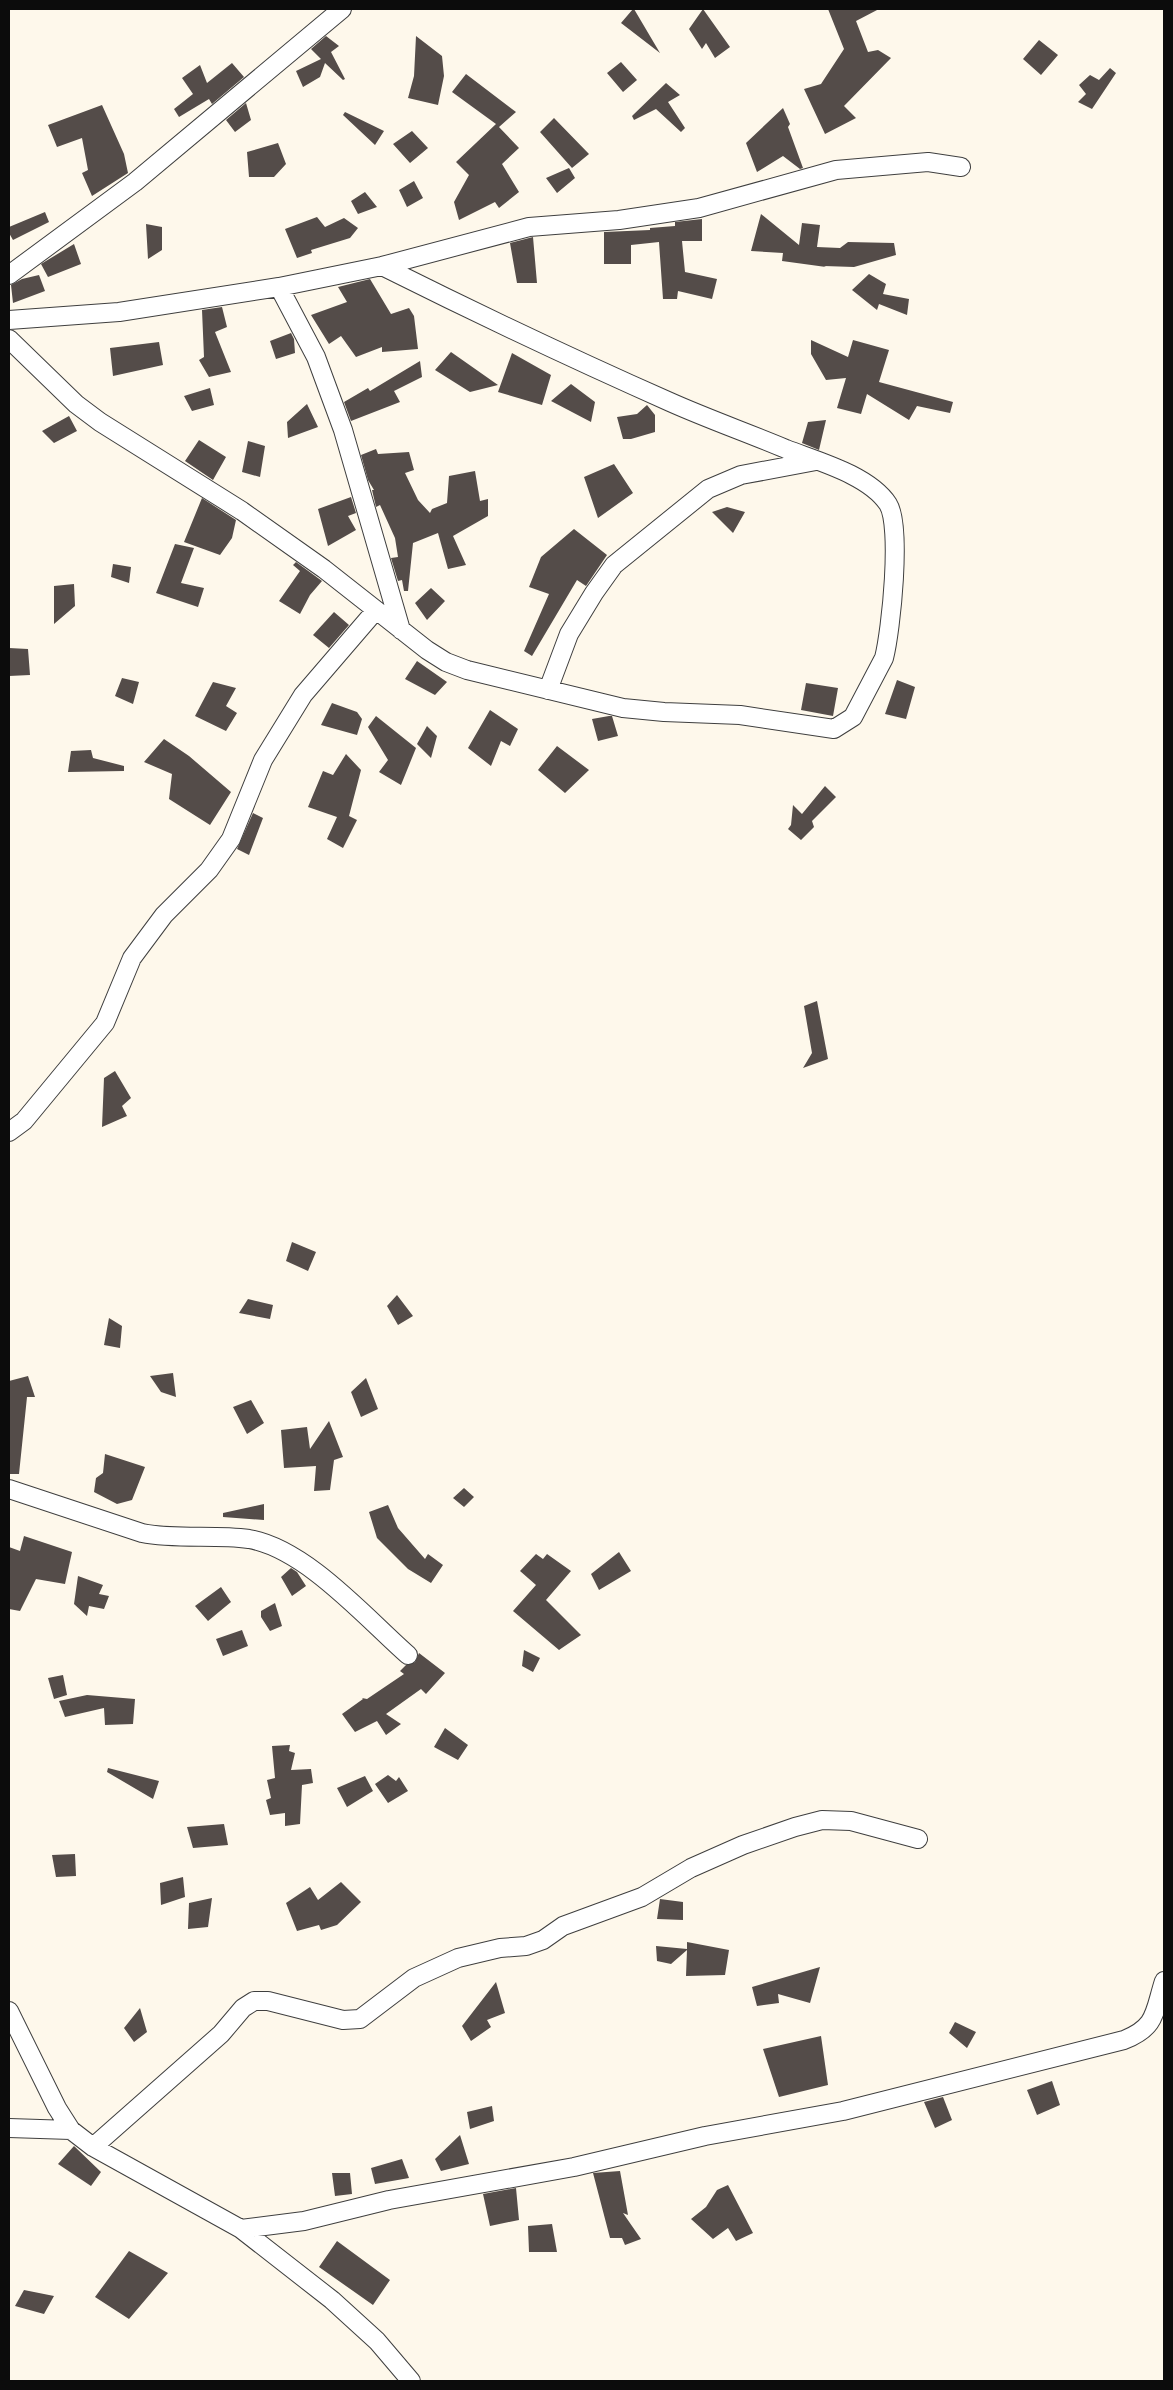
<svg xmlns="http://www.w3.org/2000/svg" width="1173" height="2390" viewBox="0 0 1173 2390" font-family="'Roboto Serif',serif">
  <rect width="100%" height="100%" fill="#fef8eb"/>
  <path fill="#544c49" d="M633,9h1l26,44 -39,-30z
    M703,9l27,38 -15,11 -9,-15 -4,6 -13,-20z
    M828,9h51l-23,12 12,31 10,-2 13,8 -47,48 12,12 -31,16 -21,-45 17,-5 23,-35z
    M326,36l13,10 -8,6 14,27 -2,1 -18,-17 -5,14 -17,10 -7,-16 25,-12 -10,-10z
    M416,36l26,20 2,20 -6,29 -30,-7 6,-22z
    M1039,40l19,15 -17,20 -18,-16z
    M621,62l16,18 -14,12 -16,-19z
    M232,63l12,14 -32,27 -3,-5 -30,18 -5,-8 19,-15 -11,-16 18,-13 7,18z
    M1110,68l6,5 -24,36 -14,-7 8,-8 -7,-9 11,-10 9,5z
    M466,74l50,38 -17,15 -1,-1 21,22 -17,16 17,28 -20,16 -4,-6 -36,18 -5,-18 15,-27 -13,-13 40,-38 -44,-32z
    M666,83l14,12 -12,7 17,26 -4,4 -25,-23 -22,11 -2,-4z
    M246,103l5,17 -16,12 -9,-12z
    M102,105l22,49 4,19 -36,23 -10,-23 6,-3 -6,-32 -25,9 -9,-22z
    M783,108l7,16 -2,3 15,41 -3,1 -17,-13 -26,16 -11,-29z
    M345,112l39,19 -9,14 -32,-30z
    M554,118l35,36 -17,14 -32,-36z
    M412,131l16,17 -18,15 -17,-19z
    M278,143l8,21 -12,13h-25l-2,-25z
    M569,168l6,10 -18,15 -11,-15z
    M414,181l9,17 -16,9 -8,-17z
    M365,192l12,15 -19,7 -7,-13z
    M45,212l4,10 -36,18 -4,-7v-6z
    M761,214l38,31 3,-22 18,2 -3,22 23,1 8,-6 46,1 2,12 -42,12 -30,-1 2,1 -44,-6 1,-8 -32,-2z
    M317,217l8,10 19,-9 14,10 -8,10 -39,12 1,3 -15,5 -12,-29z
    M702,219v22h-20l3,31 32,7 -5,20 -34,-8 -1,8h-14l-4,-57 -28,3v19h-27v-32l46,-2v-2l25,-2v-4z
    M146,224l16,3v23l-14,9z
    M533,237l4,46h-20l-7,-40z
    M74,244l7,20 -33,13 -7,-13z
    M869,274l17,10 -3,10 26,5 -2,16 -28,-11 -2,6 -25,-20z
    M39,275l6,16 -32,12 -2,-18 11,-6z
    M370,279l21,35 18,-6 5,8 4,33 -36,3v-5l-26,10 -15,-21 -12,8 -18,-29 36,-13 -9,-15z
    M222,307l5,20 -12,5 16,40 -22,5 -10,-17 5,-3 -2,-47z
    M291,333l3,6 1,14 -19,6 -6,-18z
    M811,340l37,17 5,-17 36,10 -10,32 74,20 -3,11 -33,-7 -8,14 -42,-26 -6,20 -24,-6 9,-30 -20,2 -15,-26z
    M159,342l4,23 -50,11 -3,-28z
    M451,352l47,33 -28,7 -35,-22z
    M512,353l39,22 -9,30 -44,-13z
    M420,361l2,16 -28,14 6,11 -49,19 -7,-19 24,-14 2,3z
    M571,384l24,18 -4,20 -40,-21z
    M210,388l4,17 -22,6 -8,-15z
    M307,404l11,23 -30,11 -1,-16z
    M647,405l8,10v17l-24,7h-8l-6,-22 20,-3z
    M69,416l8,15 -23,12 -12,-12z
    M826,420l-7,30 -17,-7 6,-21z
    M199,440l27,17 -13,23 -28,-19z
    M248,441l17,5 -5,31 -18,-5z
    M376,449l2,5 31,-2 5,18 -9,3 13,27 12,13 2,-4 15,-6 2,-27 26,-5 5,30 8,-2v17l-35,20 13,29 -18,4 -10,-36 -25,10 -5,48h-4l-2,-11 -4,1 -7,-23 7,-1 -3,-19 -15,-33 -4,2 -4,-17h2l-6,-10 -7,-25z
    M614,464l19,29 -35,25 -14,-41z
    M351,497l5,16 -8,3 8,14 -28,16 -10,-37z
    M202,498l34,22 -4,18 -12,17 -36,-13z
    M727,507l18,5 -12,21 -21,-21z
    M574,529l33,26 -21,31 -9,-6 -45,76 -8,-5 25,-57 -20,-7 12,-30z
    M175,544l19,4 -13,35 23,5 -6,19 -42,-14z
    M296,562l26,19 -12,14 -10,19 -21,-13 21,-30 -7,-6z
    M113,564l18,3 -2,16 -18,-6z
    M74,584l1,22 -21,18v-38z
    M431,588l14,13 -18,19 -12,-17z
    M334,612l15,13 -20,23 -16,-13z
    M9,648l19,1 2,26 -21,1z
    M417,661l30,21 -12,13 -30,-16z
    M122,678l17,4 -6,22 -18,-8z
    M897,680l18,7 -9,32 -21,-5z
    M213,682l23,6 -10,18 11,7 -11,18 -31,-15z
    M806,683l32,5 -5,28 -32,-6z
    M332,703l25,9 5,7 -5,16 -36,-10z
    M490,710l28,19 -8,17 -9,-5 -10,25 -23,-18z
    M376,716l40,32 -15,37 -22,-13 9,-12 -20,-33z
    M609,716h3l6,20 -20,5 -6,-22z
    M427,726l10,10 -6,22 -14,-14z
    M164,739l25,17 42,36 -21,33 -41,-26 3,-25 -28,-12z
    M557,746l32,24 -24,23 -27,-23z
    M91,750l2,8 31,8v5l-56,1 3,-21z
    M346,754l15,16 -12,46 8,4 -14,28 -16,-9 10,-22 -29,-10 15,-36 10,4z
    M825,786l11,11 -24,24 2,6 -13,13 -13,-11 3,-4 2,-20 9,9z
    M253,813l10,5 -14,37 -12,-6z
    M817,1001l11,58 -25,9 9,-15 -8,-47z
    M115,1071l16,27 -9,8 5,10 -25,11 2,-49z
    M292,1242l24,10 -8,19 -22,-10z
    M397,1295l16,21 -15,9 -11,-19z
    M248,1299l25,6 -3,14 -31,-6z
    M109,1318l13,8 -2,22 -16,-3z
    M173,1373l3,24 -15,-5 -11,-16z
    M28,1376l7,21h-8l-8,77h-10v-93z
    M366,1378l12,31 -17,8 -10,-25z
    M251,1400l13,23 -17,11 -14,-27z
    M329,1421l14,36 -9,3 -4,30 -16,1 2,-25 -32,2 -3,-38 26,-3 3,22z
    M105,1454l40,13 -13,33 -15,4 -23,-12 2,-14 7,-5z
    M464,1488l10,9 -10,10 -11,-9z
    M264,1504v16l-41,-3v-4z
    M388,1505l10,23 27,31 3,-5 15,11 -12,18 -23,-14 -31,-31 -8,-26z
    M24,1536l48,16 -7,32 -29,-5 -16,32 -11,-2v-62l11,4z
    M619,1552l12,19 -32,19 -8,-16z
    M536,1554l7,5 4,-5 24,17 -25,29 35,35 -22,15 -46,-39 23,-26 -16,-14z
    M291,1568l6,4 9,14 -14,10 -11,-19z
    M78,1576l25,9 -4,9 10,2 -5,13 -15,-3 -2,10 -13,-12z
    M221,1587l10,15 -23,19 -13,-15z
    M275,1603l7,23 -12,5 -9,-14v-6z
    M242,1630l6,16 -25,10 -7,-17z
    M524,1650l16,8 -7,14 -11,-6z
    M419,1653l26,20 -19,21 -5,-5 -35,25 15,10 -15,11 -9,-14 -22,11 -13,-18 21,-15 -1,-1 5,1 37,-25 -4,-3 6,-6 9,-3z
    M63,1675l4,20 -13,4 -6,-21z
    M87,1695l48,4 -2,25 -28,1 -1,-17 -39,9 -6,-16z
    M445,1728l23,17 -10,15 -24,-13z
    M290,1745l-1,6 6,2 -4,17 20,-1 2,14 -11,2 -2,39 -15,2v-13l-15,2 -4,-15 5,-2 -4,-18 8,-2 -3,-32z
    M108,1768l51,13 -6,18 -46,-27z
    M388,1775l8,6 3,-4 9,14 -20,12 -13,-19z
    M365,1776l8,15 -26,16 -10,-19z
    M224,1824l4,21 -35,3 -6,-21z
    M75,1854l1,22 -20,1 -4,-22z
    M183,1877l2,20 -24,8 -1,-22z
    M341,1882l20,20 -24,23 -16,5 -2,-5 -22,6 -11,-28 24,-16 8,13z
    M212,1898l-4,29 -20,2 1,-26z
    M660,1899l23,3v18l-26,-1z
    M687,1942l42,8 -4,25 -39,1 1,-26 -16,14 -14,-3 -1,-15 31,3z
    M820,1967l-10,36 -32,-9 1,9 -22,3 -5,-19z
    M496,1982l9,31 -18,7 4,7 -20,14 -9,-15z
    M140,2008l7,24 -13,10 -10,-14z
    M955,2022l21,10 -9,16 -18,-15z
    M821,2036l7,49 -49,12 -16,-48z
    M1052,2081l8,24 -23,10 -10,-25z
    M943,2097l9,23 -17,8 -11,-26z
    M492,2106l2,15 -24,8 -3,-17z
    M460,2135l9,29 -28,7 -6,-12z
    M74,2146l27,26 -10,14 -33,-22z
    M402,2159l7,19 -34,6 -4,-16z
    M620,2171l8,44 -5,-2 18,26 -16,6 -3,-7h-12l-17,-65z
    M332,2173h18l2,21 -17,2z
    M728,2185l25,48 -17,8 -8,-13 -15,11 -22,-20 15,-12 11,-17z
    M516,2188l3,32 -29,6 -7,-32z
    M552,2224l5,28h-28l-1,-26z
    M337,2241l53,39 -17,25 -54,-38z
    M129,2251l39,22 -39,46 -34,-22z
    M24,2290l30,6 -10,18 -29,-8z"/>
  <g fill="none" stroke-linecap="round" stroke-linejoin="round">
    <g stroke="#3f3f3f" stroke-width="20">
      <path id="minor" d="M9,275l126,-93 207,-173
        M279,287l37,70 27,73 58,200
        M9,320l110,-8 160,-25 103,-21 147,-39 90,-7 80,-12 137,-38 92,-8 33,5
        M9,339l67,65 24,18 142,89 82,58 103,81 19,12 21,8 156,38 41,4 76,3 94,14 19,-12 31,-59c7,-27 18,-132 4,-154 -19,-29 -71,-43 -102,-55 -38,-16 -78,-30 -116,-47 -97,-43 -192,-88 -288,-136
        M548,690l21,-56 25,-41 20,-28 94,-76 33,-14 75,-14
        M9,1132l15,-11 81,-98 27,-65 32,-43 45,-45 22,-31 32,-79 40,-65 73,-85
        M9,1489l133,44c35,7 71,1 107,6 57,10 116,78 159,116
        M9,2011l48,97 14,22 22,17 148,82 63,-8 85,-21 185,-33 131,-31 138,-25 281,-71c33,-13 30,-28 40,-59
        M9,2128l62,2
        M93,2147l128,-113 22,-26 11,-7h14l75,19 17,-1 54,-41 44,-20 42,-10 26,-2 17,-6 20,-14 79,-29 49,-29 52,-23 52,-18 27,-7 29,1 67,18
        M241,2229l91,71 45,41 34,40"/>
    </g>
    <use href="#minor" stroke="#fff" stroke-width="18"/>
  </g>
  <rect width="1173" height="2390" fill="none" stroke="#0c0c0c" stroke-width="20"/>
</svg>
